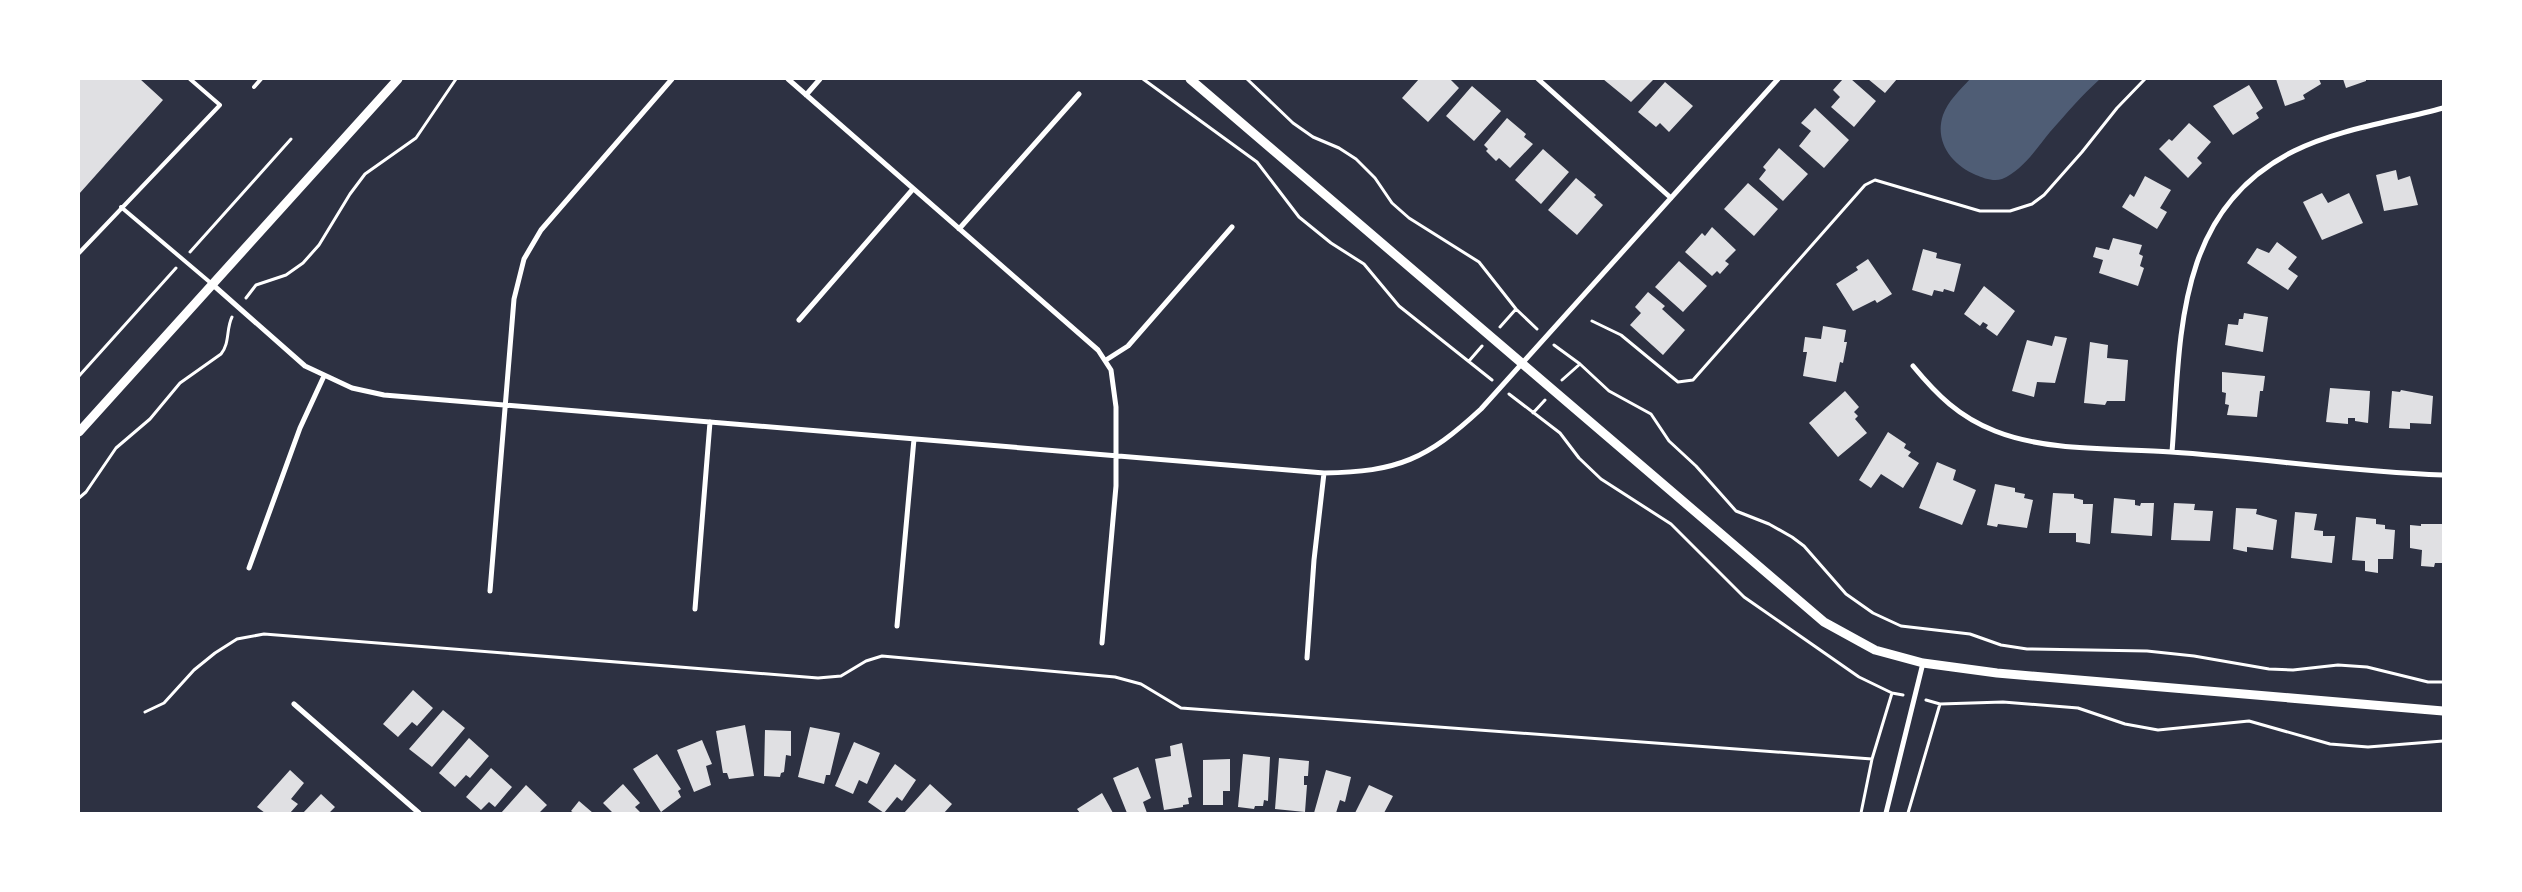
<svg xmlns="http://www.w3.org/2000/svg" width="2522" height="892" viewBox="0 0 2522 892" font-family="'Asap Condensed',sans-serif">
  <rect width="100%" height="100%" fill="#2d3142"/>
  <path fill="#4f5d75" d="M1970,79h130c-18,16 -34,35 -50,53 -13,16 -28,39 -48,47 -8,3 -19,-1 -26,-4 -24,-10 -42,-33 -33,-60 5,-14 17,-25 27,-36z"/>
  <path fill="#e0e0e3" d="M79,79h61l23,21 -84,94z
    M1419,79h31l9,9 -31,34 -26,-24z
    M1603,79h51l-23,23z
    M1843,79h8l25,22 -22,26 -23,-20 9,-10 -7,-7z
    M1868,79h29l-12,14z
    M2276,79h43l2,5 -18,11 2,4 -20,7z
    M2343,79h23v2l-20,7z
    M1665,82l28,24 -24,26 -9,-9 -4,4 -18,-15z
    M2249,85l14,23 -7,5 3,5 -26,17 -20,-29z
    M1472,86l29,25 -27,30 -28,-25z
    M1815,108l34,32 -25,28 -25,-22 12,-15 -10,-8z
    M1507,118l19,16 -2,3 9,7 -23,24 -11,-10 -3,3 -10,-10 2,-2 -4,-4z
    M2189,123l22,19 -14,16 5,5 -14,15 -29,-29 10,-10 3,2z
    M1779,148l29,26 -25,27 -24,-22 7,-9 -3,-3z
    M1543,149l26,23 -28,32 -26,-24z
    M2396,170l2,10 12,-4 8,29 -34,6 -8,-36z
    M2145,176l26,14 -11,18 7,4 -10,17 -35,-22 8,-13 4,3z
    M1576,178l20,17 -2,2 9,8 -26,30 -29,-25z
    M1748,183l30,26 -24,27 -30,-27z
    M2322,193l6,10 21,-10 14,30 -41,17 -19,-38z
    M1712,227l24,23 -11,11 4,3 -9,10 -3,-3 -5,5 -27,-24 17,-19 3,3z
    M2113,238l29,7 -3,9 4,2 -3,10 4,2 -6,18 -39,-13 4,-13 -10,-3 3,-10 13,3z
    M2277,242l20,15 -9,12 10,7 -10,14 -41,-27 10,-15 12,5z
    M1923,249l14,4 -1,5 25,6 -7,28 -10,-3 -1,3 -9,-2 -2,6 -20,-6z
    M1868,259l24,35 -15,9 -2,-3 -22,11 -17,-27 22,-14 -2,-3z
    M1679,261l28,25 -24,26 -28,-25z
    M1984,286l31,25 -18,25 -11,-8 2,-3 -5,-3 -3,4 -16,-12z
    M1648,292l17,14 -3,3 23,21 -22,25 -33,-30 11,-12 -6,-6z
    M2244,313l24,4 -5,35 -38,-7 3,-21 10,1 1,-6h4z
    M1823,326l23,4 -2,12h3l-4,21 -3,-1 -4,20 -33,-6 4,-24h-4l2,-15 16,2z
    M2055,336l12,2 -12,45 -18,-1 -3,15 -22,-6 15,-51 25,6z
    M2090,342l18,3 -1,13 21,2 -3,41h-18l-2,4 -21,-2z
    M2222,372l43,4 -2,15h-3l-3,26 -30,-2 2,-10 -4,-1 1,-11 -4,-1z
    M2330,388l40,3 -2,32 -13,-2v-3h-7v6l-22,-2z
    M2401,390l32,6 -2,28 -21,-1v6l-21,-1 3,-37 8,1z
    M1845,391l14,16 -5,5 4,4 -3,3 12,14 -29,24 -29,-34z
    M1888,432l18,12 -2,4 7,4 -3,4 11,7 -16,25 -22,-14 -10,14 -12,-8z
    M1937,462l19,8 -3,10 23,10 -14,35 -43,-17z
    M1995,484l20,4v4l10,2 -1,4 9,2 -6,28 -29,-4 -1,3 -10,-2z
    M2053,493l21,1v4l9,2v4h10l-3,40 -14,-2v-9h-27z
    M2114,498l21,2v5l5,1 1,-3h13l-2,33 -41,-3z
    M2174,503l21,1 -1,6 19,1 -3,30 -39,-1z
    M2236,508l21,1 -1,5 21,6 -4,30 -26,-3v5l-14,-3z
    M2295,512l22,2 -3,16 9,1v5h12l-3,27 -41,-5z
    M2356,517l20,2v5l9,1v4l10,1 -2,29h-15v14l-13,-2v-10l-13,-1z
    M2421,524h21l1,39h-8l-1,4 -13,-1 1,-16 -12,-2v-23l11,1z
    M413,690l20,18 -16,18 -5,-4 -14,15 -15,-13z
    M443,710l22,18 -33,39 -23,-18z
    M745,725l9,51 -25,3 -2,-6h-4l-7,-42z
    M810,727l30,6 -10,42h-4l-2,9 -26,-7z
    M765,730l26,1v25l-5,-1 -2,17 -3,1 -1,4 -16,-1z
    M469,738l20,18 -19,22 -4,-3 -11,12 -16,-14z
    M702,740l10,24 -6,2 5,19 -17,7 -17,-42z
    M854,742l26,11 -13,31 -8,-4 -6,14 -18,-8z
    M1182,743l10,54 -4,1 1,6 -6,1v2l-19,3 -9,-51 16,-3 -1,-10z
    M657,754l24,35 -3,2 3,6 -20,15 -28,-43z
    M1243,754l27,3 -2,44 -4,-1 -1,6h-8l-1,3 -16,-2z
    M1279,758l30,3 -1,15h-4v9h3l-2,27 -30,-3z
    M1230,759v32h-7v14h-20v-45z
    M895,764l21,16 -14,21 -5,-4 -13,16 -16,-11z
    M1138,767l13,31 -8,4 4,11h-20l-14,-35z
    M491,768l21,19 -17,20 -6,-5 -8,8 -15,-13z
    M290,770l14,13 -13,16 7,5 -8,9h-25l-8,-6z
    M1326,770l25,7 -6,25 -5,-2 -4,13h-22z
    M623,784l17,19 -5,4 6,6h-28l-10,-10z
    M930,784l22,20 -8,9h-40z
    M526,785l21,20 -8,8h-38z
    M1369,785l24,11 -9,17h-29z
    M1102,793l11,20h-33l-3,-4z
    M321,794l14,13 -6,6h-26z
    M579,801l14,12h-19l-3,-2z"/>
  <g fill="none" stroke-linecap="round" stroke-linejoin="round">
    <path stroke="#fff" stroke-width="3" d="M1143,79l114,83 42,55 32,26 33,21 35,42 93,74
      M1247,79l46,44 20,14 26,11 17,11 19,19 17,25 17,15 70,44 37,47 21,20
      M190,252l101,-113
      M246,298l10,-13 30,-10 17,-12 16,-18 31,-51 15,-20 51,-36 40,-59
      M1592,321l29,14 57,47 15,-2 172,-195 10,-5 105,31h30l22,-7 12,-9 38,-43 35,-44 28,-29
      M1500,327l16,-18
      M1554,345l26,19 29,27 42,23 18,27 27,25 40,45 33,13 23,13 12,9 42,48 27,19 28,13 69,8 31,11 26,4 120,2 47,5 75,13 24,1 45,-5 29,2 61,15h15
      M1469,361l13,-15
      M79,376l97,-108
      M1562,380l18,-16
      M1509,394l51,39 19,25 22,21 70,45 73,73 115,80 33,16 11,2
      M1533,413l12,-13
      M79,498l7,-6 30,-44 34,-29 30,-36 41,-29c9,-11 5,-25 11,-37
      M1926,700l14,4 63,-2 75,6 47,16 33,6 91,-9 81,23 38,3 75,-6
      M145,712l19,-9 30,-33 21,-17 22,-14 27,-5 554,44 23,-2 25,-15 16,-5 233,21 26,7 40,24 691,51
      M1861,813l11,-54 20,-66
      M1908,813l32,-109"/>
    <path stroke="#fff" stroke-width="4" d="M254,87l7,-8
      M121,207l91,77
      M79,253l141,-148 -30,-26"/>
    <path stroke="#fff" stroke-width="5" d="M788,79l310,271 13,20 5,37v79l-14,157
      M1538,79l133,119
      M806,95l14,-16
      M959,229l120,-135
      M212,284l93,82 47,22 32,7 940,78c74,-1 103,-14 157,-64l297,-330
      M799,320l114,-131
      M1106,360l22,-14 104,-119
      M1913,366c24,29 46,51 82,65 53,21 120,17 176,21 91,6 181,20 272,23
      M2172,452c9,-115 2,-241 122,-301 44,-22 102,-30 149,-43
      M249,568l51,-140 24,-52
      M490,591l24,-292 10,-40 17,-29 131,-151
      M695,609l15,-187
      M897,626l17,-187
      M1307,658l7,-98 10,-87
      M294,704l125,109
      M1886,813l37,-150"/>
    <path stroke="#fff" stroke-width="9" d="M1190,79l634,543 51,28 48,13 74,10 446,38
      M79,432l319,-353"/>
  </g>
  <rect width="2522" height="892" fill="none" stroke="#ffffff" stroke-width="160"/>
</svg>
